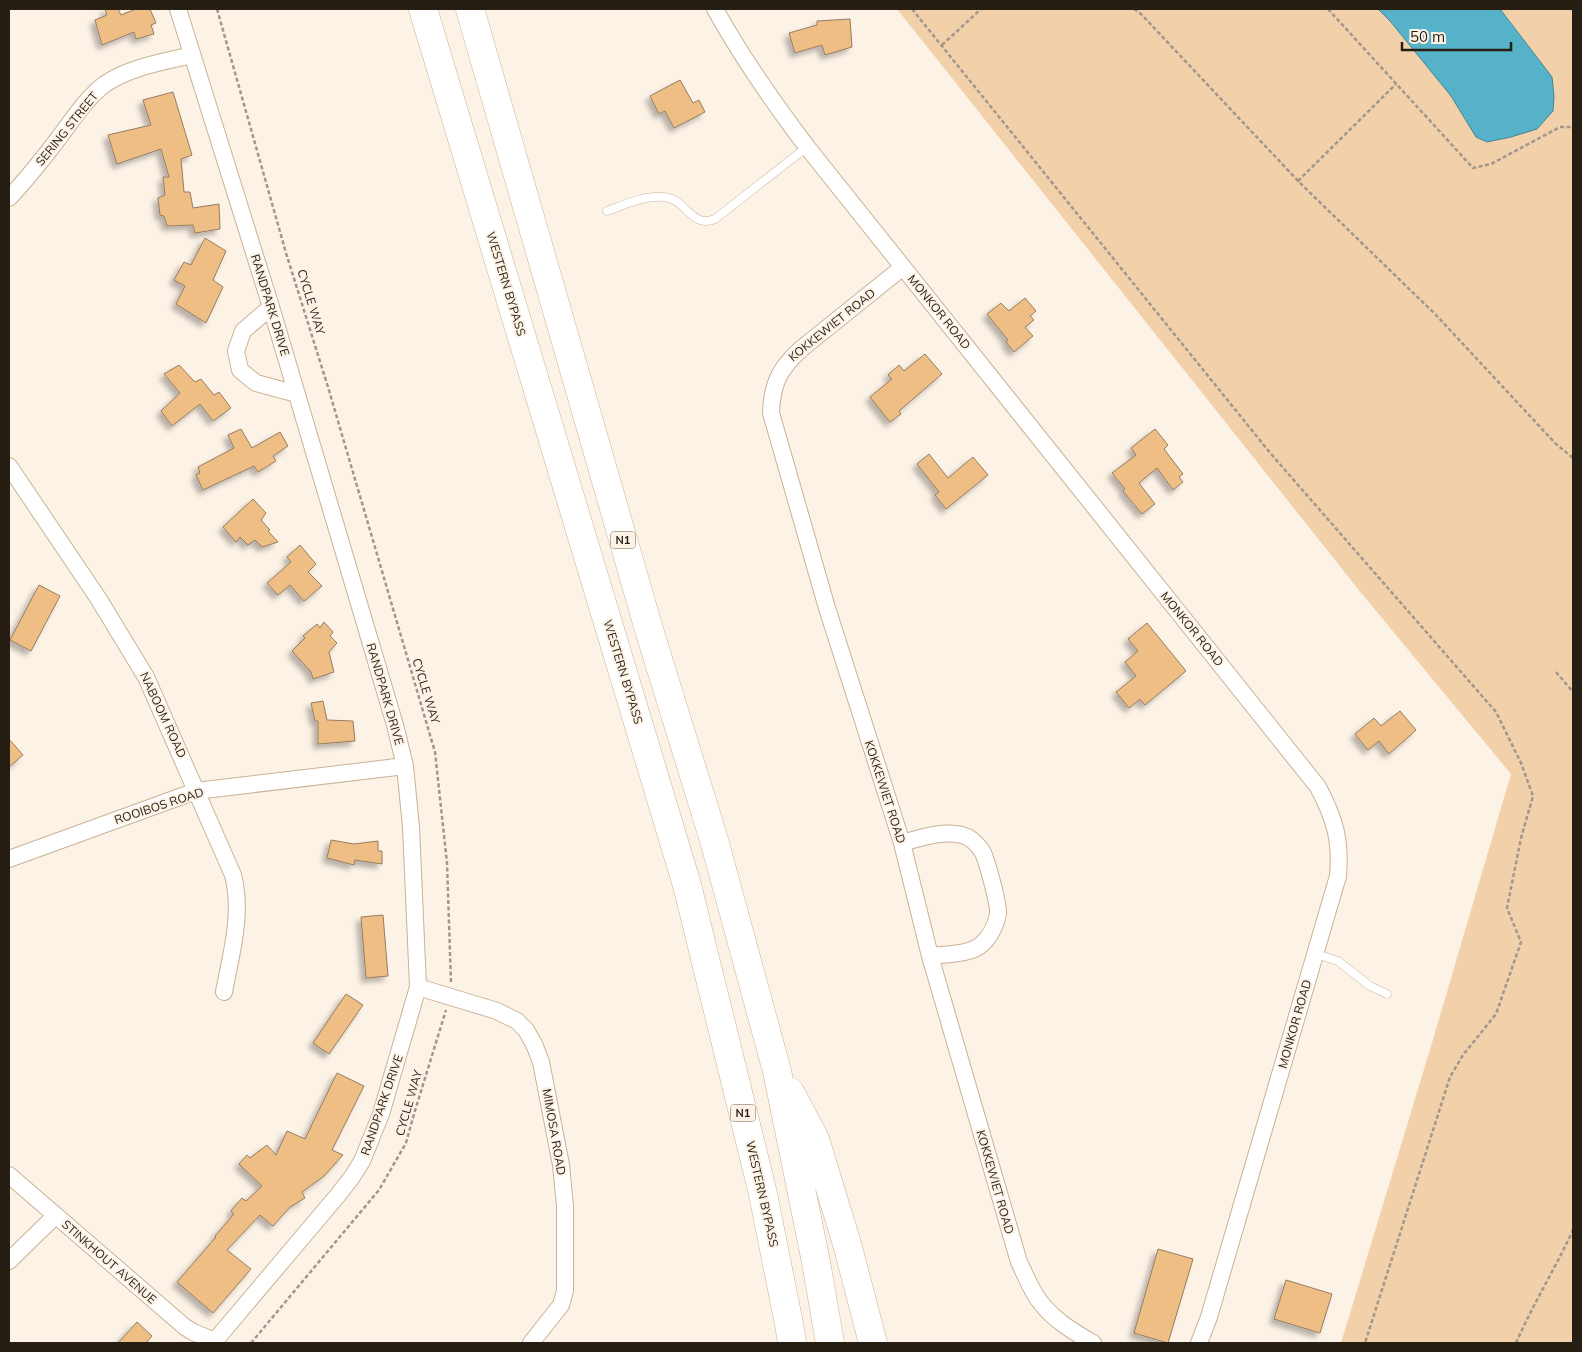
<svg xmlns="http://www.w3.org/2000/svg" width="1582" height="1352" viewBox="0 0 1582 1352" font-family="Mulish,sans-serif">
  <defs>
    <filter id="shadow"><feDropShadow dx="-4.5" dy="4.5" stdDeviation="2.5" flood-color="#0004"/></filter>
  </defs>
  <rect width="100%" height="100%" fill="#fcf2e6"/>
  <path fill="#f2d0aa" d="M897,9h676v1334h-232l91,-300 79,-269 -149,-180z"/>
  <path fill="#55b2c8" stroke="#478692" d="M1378,9h122l52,68 2,19 -1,15 -16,18 -26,8 -24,5 -11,-5 -25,-41 -61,-75z"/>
  <path fill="#eebe84" stroke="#947d62" filter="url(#shadow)" d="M105,9h13l3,6 15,-6h14l6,14 -5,2 3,9 -18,5 -2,-7 -32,13 -7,-25 12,-5z
    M850,19l2,28 -27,8 -3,-10 -27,8 -6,-20 28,-8v-4z
    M680,80l13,23 6,-3 6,12 -31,16 -9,-17 -6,3 -9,-18z
    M173,92l19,63 -11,4 3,33h6l3,16 26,-4 1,25 -25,4 -2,-8 -26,1 -3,-10 -4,-1 -2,-17 7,-3 -2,-18h6l-8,-28 -44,15 -9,-29 43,-10 -8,-25z
    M205,238l21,13 -13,29 10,7 -17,36 -30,-19 9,-18 -11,-6 10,-18 7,3z
    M1025,298l11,13 -6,5 4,4 -9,7 8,9 -19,16 -8,-10 2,-2 -21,-26 14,-11 8,8z
    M925,354l17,20 -43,37 2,3 -11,8 -20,-25 22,-18 -4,-4 11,-10 5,6z
    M179,365l16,17 6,-3 13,16 5,-3 12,16 -18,13 -13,-17 -28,22 -11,-15 19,-18 -16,-19z
    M241,429l11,19 28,-16 8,14 -15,10 3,5 -18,11 -4,-6 -51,24 -7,-15 4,-2 -2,-6 36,-19 -6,-13z
    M1155,429l13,16 -4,4 19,25 -4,3 4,5 -10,8 -16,-22 -18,15 16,21 -13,10 -19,-23 2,-2 -13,-16 24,-18 -5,-7z
    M929,454l19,24 25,-21 15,18 -42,34 -11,-14 4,-3 -22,-28z
    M253,499l13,14 -5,7 9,10 -2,1 10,11 -16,5 -7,-7 -7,5 -8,-8 -4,5 -13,-15z
    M300,545l16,19 -8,8 14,14 -18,15 -14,-16 -12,10 -11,-12 24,-21 -4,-5z
    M39,585l21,11 -29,55 -21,-11z
    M324,622l9,10 -3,4 7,7 -8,9 5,20 -21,7 -2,-7 -19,-21 13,-13 -2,-2 14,-12 3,4z
    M1147,623l39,48 -41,34 -5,-6 -11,9 -13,-16 20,-16 -11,-14 13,-11 -10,-12z
    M323,701l4,19 26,1 2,20 -37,3v-23h-3l-4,-18z
    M1400,711l16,19 -27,24 -10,-13 -11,9 -13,-16 19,-16 7,8z
    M9,739l14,16 -14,12z
    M331,840l23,4 24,-3v10h4v13l-27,-4 -1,5 -27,-7z
    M383,915l5,61 -22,2 -5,-61z
    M346,994l17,11 -34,49 -16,-11z
    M337,1073l27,13 -32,64 11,5 -19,21 -22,16 3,6 -15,9 -17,19 -13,-11 -33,35 24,19 -38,44 -36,-31 39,-45 -1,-1 19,-22 -3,-3 11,-13 4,3 16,-15 -23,-22 8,-9 3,3 17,-13 9,10 11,-24 18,8z
    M1158,1249l35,10 -25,84 -34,-10z
    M1286,1280l46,14 -12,39 -46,-14z
    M137,1322l15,14 -6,7h-28z"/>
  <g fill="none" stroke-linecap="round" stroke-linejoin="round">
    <g stroke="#cab296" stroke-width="9">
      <path id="lane" d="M607,211c17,-6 38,-16 57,-14 23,2 27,32 51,22l92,-72
        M1316,954l22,7 32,25 17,8"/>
    </g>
    <g stroke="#cab296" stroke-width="18">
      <path id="street" d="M178,9l93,298 124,418 10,41 6,61 7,160 -37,127 -19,47 -10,16 -14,18 -125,148
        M715,9c27,49 58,93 92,138l511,640c17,32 23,53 20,89l-129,441 -10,26
        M9,198c18,-19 33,-38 49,-59 13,-17 29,-42 47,-55 25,-17 58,-22 87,-29
        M903,267l-102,82c-22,20 -29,35 -30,64l56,195 75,235 28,113 89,306c7,14 12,29 22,41 14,18 33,29 52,40
        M271,307l-28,24 -7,20 4,19 16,13 41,11
        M9,466l89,132 48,79 87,198c10,39 -2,79 -9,117
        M902,843c19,-5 40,-13 60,-8 9,2 15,9 20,16 4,6 18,57 16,63 -2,11 -8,23 -16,30 -12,11 -36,10 -52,12
        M9,859l187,-68 209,-25
        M418,987l79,24 20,10 9,9 8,14 7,18 20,103 4,41v85l-4,14 -30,38
        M9,1175l176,152 8,5 22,9
        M9,1261l46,-45"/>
    </g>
    <g stroke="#cab296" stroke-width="29">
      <path id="highway" d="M423,9l264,876 76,309 26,130 3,19
        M470,9l180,624 64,207 63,231 39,191 14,81
        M790,1092l25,47 32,105 26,99"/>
    </g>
    <path stroke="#a1978c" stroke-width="2.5" stroke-dasharray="4 2.5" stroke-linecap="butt" d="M217,9l69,244 42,134 107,365 12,111 4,120
      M912,9l359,445 225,258 25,51 12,33 -12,42 -14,70 14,34 -25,72 -33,41 -13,22 -85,266
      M1134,9l7,5 159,169 136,132 120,129 17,14
      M1328,9l145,159 18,-4 69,-37h13
      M942,45l39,-36
      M1298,181l98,-97
      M1556,672l17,20
      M251,1343l128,-153 27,-47 8,-29 32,-104
      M1516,1343c17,-39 39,-74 57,-113"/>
    <use href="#lane" stroke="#fff" stroke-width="8"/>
    <use href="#street" stroke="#fff" stroke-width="16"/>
    <use href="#highway" stroke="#fff" stroke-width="28"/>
  </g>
  <g text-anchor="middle" stroke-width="4" stroke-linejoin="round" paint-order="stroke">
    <g fill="#fcf2e6" stroke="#675e52" stroke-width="1">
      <rect x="610.5" y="531.5" width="25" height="17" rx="4"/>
      <rect x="730.5" y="1104.5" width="25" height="17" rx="4"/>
    </g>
    <g font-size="11" font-weight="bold" fill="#271e13">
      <text x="623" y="544">N1</text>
      <text x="743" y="1117">N1</text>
    </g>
    <g font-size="12" fill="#271e13" stroke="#fcf2e6">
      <text transform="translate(67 129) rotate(-51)" y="4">SERING STREET</text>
      <text transform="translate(506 284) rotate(73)" y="4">WESTERN BYPASS</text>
      <text transform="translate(311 302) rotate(73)" y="4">CYCLE WAY</text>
      <text transform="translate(270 305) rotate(73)" y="4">RANDPARK DRIVE</text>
      <text transform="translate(939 312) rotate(51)" y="4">MONKOR ROAD</text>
      <text transform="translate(832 325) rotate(-39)" y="4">KOKKEWIET ROAD</text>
      <text transform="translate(1192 629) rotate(51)" y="4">MONKOR ROAD</text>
      <text transform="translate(623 672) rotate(73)" y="4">WESTERN BYPASS</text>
      <text transform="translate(426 691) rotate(73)" y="4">CYCLE WAY</text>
      <text transform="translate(385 694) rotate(74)" y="4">RANDPARK DRIVE</text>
      <text transform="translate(163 715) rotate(65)" y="4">NABOOM ROAD</text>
      <text transform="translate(885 792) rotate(72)" y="4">KOKKEWIET ROAD</text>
      <text transform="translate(159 806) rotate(-18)" y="4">ROOIBOS ROAD</text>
      <text transform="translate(1295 1024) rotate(-74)" y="4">MONKOR ROAD</text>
      <text transform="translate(409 1103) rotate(-74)" y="4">CYCLE WAY</text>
      <text transform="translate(382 1105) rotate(-71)" y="4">RANDPARK DRIVE</text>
      <text transform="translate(554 1132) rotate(80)" y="4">MIMOSA ROAD</text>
      <text transform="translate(995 1182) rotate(74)" y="4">KOKKEWIET ROAD</text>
      <text transform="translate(762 1194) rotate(77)" y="4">WESTERN BYPASS</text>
      <text transform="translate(109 1262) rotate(41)" y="4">STINKHOUT AVENUE</text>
    </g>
  </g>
  <rect width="1582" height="1352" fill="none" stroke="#271e13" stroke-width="20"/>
  <path d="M1402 42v8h109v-8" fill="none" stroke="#271e13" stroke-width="2.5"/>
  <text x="1410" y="42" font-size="15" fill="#271e13" stroke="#fcf2e6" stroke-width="4" paint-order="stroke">50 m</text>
</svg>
